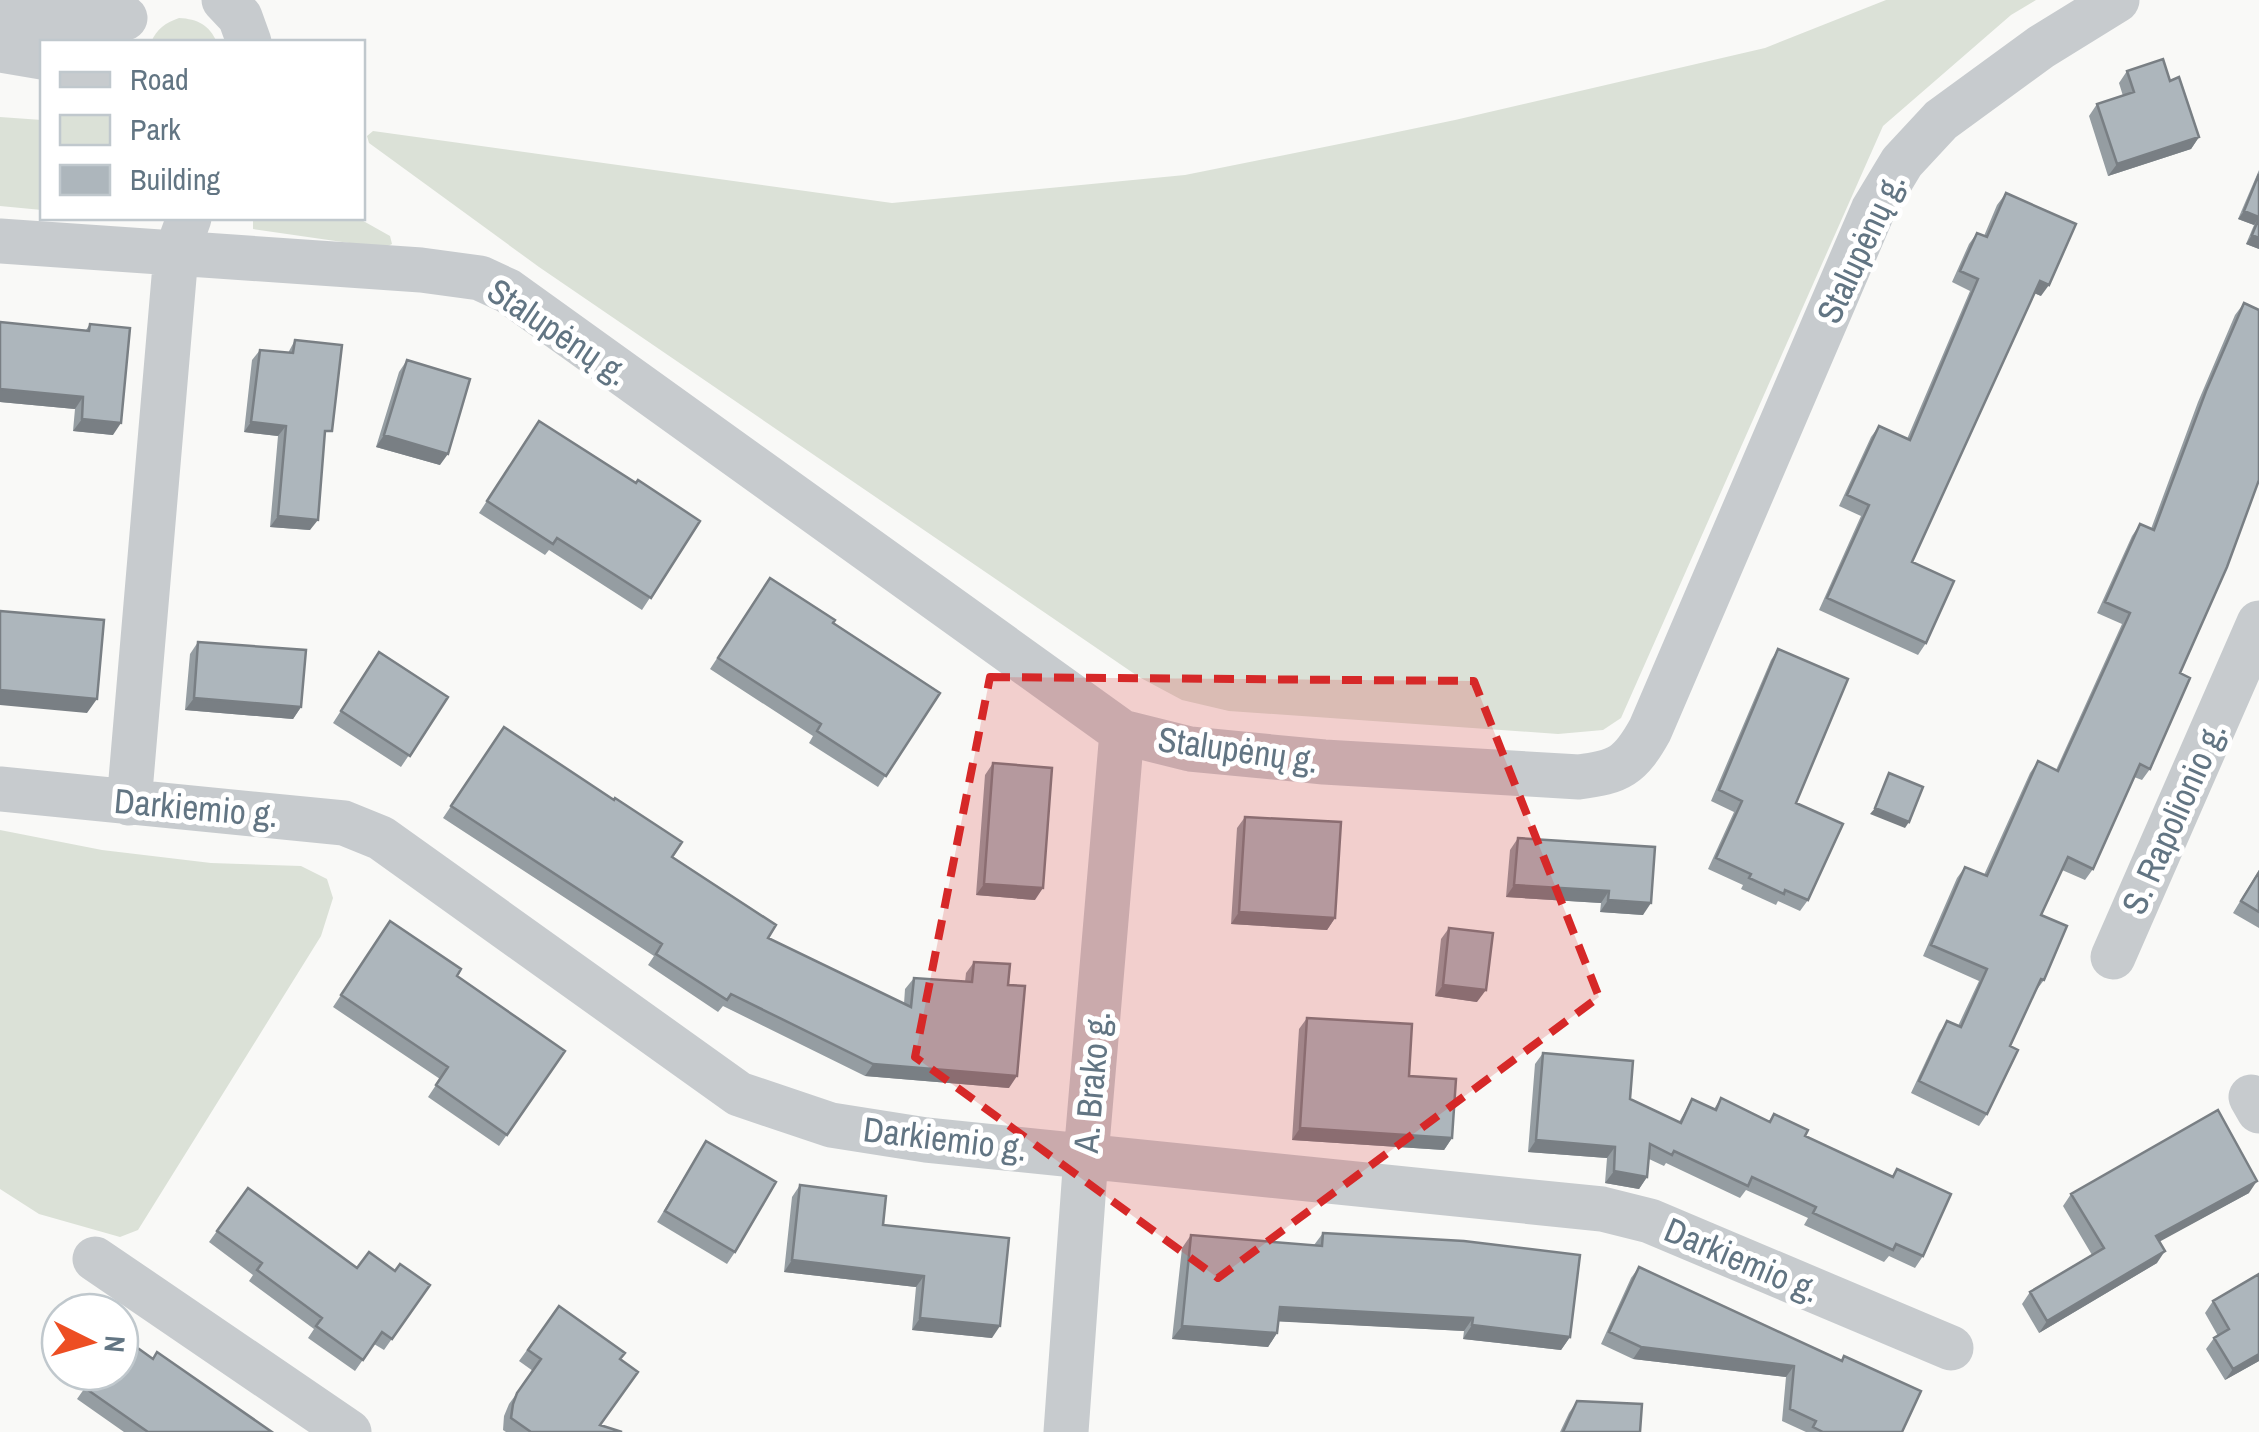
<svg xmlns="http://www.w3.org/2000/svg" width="2259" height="1432" viewBox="0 0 2259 1432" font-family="'Archivo Narrow',sans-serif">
  <rect width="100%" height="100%" fill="#f9f9f7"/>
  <path fill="#dbe1d7" d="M1886,0h150l-25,15 -128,111 -262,592 -18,12 -45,4 -329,-23 -47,-11 -43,-23 -600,-410 -170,-124 -2,-7 6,-5 519,72 293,-28 174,-35 96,-20 310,-72z
    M179,18c19,1 30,7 38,24h-66c6,-13 14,-19 28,-24z
    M0,117l42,3v90l-42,-4z
    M253,218h105l32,18 2,8 -8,4 -131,-19z
    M0,830l102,20 109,13 90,3 26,13 6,19 -12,38 -183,294 -18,7 -81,-23 -39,-25z"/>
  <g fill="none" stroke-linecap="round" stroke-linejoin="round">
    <path stroke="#c7cbce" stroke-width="45" d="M224,0l16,17 9,25
      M0,17l89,5 36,-4
      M0,50l42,7
      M0,241l421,29 59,8 28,13 614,441 68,17 134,13 255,15c40,-5 51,-11 71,-47l223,-520 29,-48 39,-42 100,-73 76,-47
      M0,789l344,34 37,15 358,256 92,31 95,15 676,69 48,12 301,127
      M129,803l47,-549 13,-36
      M2113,957l146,-334
      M2251,1097l8,14
      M95,1259l254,173
      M1066,1432l20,-276 36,-424"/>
  </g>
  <path fill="#959da2" d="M2127,71l43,10 29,56 -8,12 -83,27 -19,-60 8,-12 26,-8 -4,-13z
    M2259,170v79l-13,-5 8,-19 -16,-6z
    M2006,193l35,103 -7,-3 -122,269 14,81 -8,12 -99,-45 42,-94 -22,-10 32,-69 8,-11 28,13 63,-148 -18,-9 17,-38 8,-11 7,3 13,-31z
    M2244,303l-64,370 -30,96 -8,11 -8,-3 -41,92 -8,11 -23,-10 -21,45 3,65 -9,12 -25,54 -23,68 -8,12 -68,-33 28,-60 8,-12 11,5 21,-45 -56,-25 34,-78 8,-11 19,8 46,-102 8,-12 18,9 66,-146 -25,-11 35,-77 8,-12 11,5 47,-127 37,-87z
    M0,322l86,8 4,-6 23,111 -40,-4 2,-22 -75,-7z
    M295,340l29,102 -14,88 -40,-3 8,-91 -34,-4 8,-72 8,-10 28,3z
    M407,360l33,105 -64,-18 23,-75z
    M539,421l97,62 64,38 -58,89 -93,-60 -4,5 -66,-42z
    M770,578l63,45 107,70 -62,94 -69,-44 4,-7 -103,-67z
    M198,642l103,65 -8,12 -108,-9 5,-56z
    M1778,649l30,251 -8,11 -22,-10 -2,4 -35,-16 2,-4 -35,-16 26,-57 -23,-11 60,-141z
    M379,652l69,45 -47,70 -68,-44z
    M504,727l168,130 96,81 136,66 1,-15 9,-11 51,4 1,-9 8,-11 34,23 1,103 -144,-12 -142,-70 -5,6 -70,-47 6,-9 -211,-138z
    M993,763l42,137 -59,-5 9,-120z
    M1245,817l90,101 -8,12 -96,-6 6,-96z
    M1518,838l137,9 -12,68 -43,-3 1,-9 -95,-6 4,-47z
    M2259,870v58l-26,-15z
    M390,921l67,55 108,75 -66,95 -71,-49 12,-18 -107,-72z
    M1449,928l28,74 -42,-6 6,-57z
    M1307,1018l102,58 43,62 -8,12 -152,-10 7,-111z
    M1543,1053l87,46 49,23 13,-23 22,10 7,-11 48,23 5,-7 31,22 87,40 5,-7 26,87 -8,12 -26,-12 -5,6 -80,-37 4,-7 -62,-28 -6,8 -74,-35 -2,3 -15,-7 -2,18 -8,12 -34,-6 2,-25 -79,-6 7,-88z
    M706,1141l29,111 -8,12 -70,-42z
    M800,1185l83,40 109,113 -80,-8 4,-43 -132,-15 8,-75z
    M248,1188l109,80 38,3 35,14 -46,65 -10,-6 -19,27 -47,-33 6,-9 -65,-48 4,-6 -44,-33z
    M2249,1193l-90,48 -2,22 -118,70 -17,-29 8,-12 62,-37 -29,-49 8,-12z
    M1323,1233l247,104 -9,13 -98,-11 1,-8 -186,-10 -1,12 -9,14 -96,-8 10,-91 9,-13 123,10z
    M1639,1267l202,94 3,-5 58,76h-96l-24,-11 4,-44 -153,-18 -32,-15 30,-66z
    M2259,1274v87l-34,19 -19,-31 8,-11 4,-2 -13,-23 8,-12z
    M559,1306l61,53 -20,66 22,7h-116l-3,-2 1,-14 5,-12 24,-33 -14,-10z
    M153,1359l119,73h-148l-47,-33 19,-27z
    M1577,1401l63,31h-80l9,-19z"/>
  <path fill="#797f84" d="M2199,137l-8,12 -83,27 9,-12z
    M2244,211l15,6 -5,8 -16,-6z
    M2252,235l7,3v11l-13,-5z
    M2040,281l9,4 -8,11 -9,-4z
    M0,389l83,8 -8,12 -75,-7z
    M82,419l39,4 -8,12 -40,-4z
    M251,422l35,4 -8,10 -34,-4z
    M384,435l64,19 -8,11 -64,-18z
    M278,516l40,4 -8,10 -40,-3z
    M0,690l97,9 -10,14 -87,-8z
    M194,698l107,9 -8,12 -108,-9z
    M1875,808l34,14 -4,6 -35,-14z
    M984,884l59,4 -8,12 -59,-5z
    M1514,885l95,6 -8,12 -95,-6z
    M1608,900l43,3 -8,12 -43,-3z
    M1239,912l96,6 -8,12 -96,-6z
    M1443,985l43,5 -9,12 -42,-6z
    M873,1064l144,12 -8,12 -144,-12z
    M1300,1128l152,10 -8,12 -152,-10z
    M1536,1140l79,7 -8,11 -79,-6z
    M1614,1171l33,6 -8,12 -34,-6z
    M2257,1181l-8,12 -101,55 8,-12z
    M2165,1251l-8,12 -118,70 8,-12z
    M792,1260l132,16 -8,11 -132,-15z
    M1280,1307l193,11 -9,13 -194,-10z
    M920,1318l80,8 -8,12 -80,-8z
    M1472,1325l98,12 -9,13 -98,-11z
    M1182,1326l95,7 -9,14 -96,-8z
    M1641,1347l153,19 -8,11 -153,-18z
    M2259,1354v7l-34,19 8,-11z"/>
  <path fill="#adb6bc" stroke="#797f84" stroke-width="2.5" d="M2163,59l7,22 9,-4 20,60 -82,27 -20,-60 37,-12 -7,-21z
    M2259,174v43l-15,-6z
    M2006,193l70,31 -27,61 -9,-4 -128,281 42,19 -28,62 -99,-45 42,-93 -22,-10 32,-69 31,14 68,-161 -18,-8 17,-38 10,4z
    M2259,218v20l-7,-3z
    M2244,303l15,7v170l-32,87 -47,106 10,5 -40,91 -10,-5 -47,105 -25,-12 -27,58 26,11 -23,54 -3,-1 -31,67 8,4 -31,64 -68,-33 28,-60 14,6 26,-58 -56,-24 34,-78 22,9 51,-115 20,10 72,-158 -25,-11 35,-78 14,6 52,-139z
    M0,322l89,9 1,-7 40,4 -9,95 -39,-4 1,-22 -83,-8z
    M295,340l47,5 -10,86h-7l-7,89 -40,-4 8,-90 -35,-4 9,-72 33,3z
    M407,360l63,19 -22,75 -64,-19z
    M539,421l97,62 2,-3 62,41 -49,77 -94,-60 -4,6 -66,-43z
    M770,578l65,42 -2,3 107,70 -54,83 -69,-45 4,-7 -103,-66z
    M0,611l104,9 -7,79 -97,-9z
    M198,642l108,8 -5,57 -107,-9z
    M1778,649l70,30 -52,124 47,21 -35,76 -23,-10 -1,4 -35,-16 2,-4 -35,-16 26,-57 -23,-11z
    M379,652l69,45 -38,59 -69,-45z
    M504,727l110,73 1,-2 67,44 -10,15 104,68 -8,13 143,69 3,-29 58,4 2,-20 36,2 -2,21 17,1 -8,90 -144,-12 -142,-70 -4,6 -71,-46 6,-10 -211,-138z
    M993,763l59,5 -9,120 -59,-4z
    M1889,773l34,14 -14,35 -34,-14z
    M1245,817l96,5 -6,96 -96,-6z
    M1518,838l137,9 -4,56 -43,-3 1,-9 -95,-6z
    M2259,872v40l-18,-11z
    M390,921l71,48 -4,7 108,75 -58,84 -71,-50 12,-18 -107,-72z
    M1449,928l44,5 -7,57 -43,-5z
    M1307,1018l105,6 -3,52 47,3 -4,59 -152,-10z
    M1543,1053l90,8 -3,38 51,24 11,-24 24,11 5,-12 49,24 4,-8 34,16 -3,6 88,41 4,-8 54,25 -28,62 -27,-12 -3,6 -80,-37 3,-6 -64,-30 -4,9 -74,-35 -2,4 -22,-11 -3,33 -33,-6 1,-24 -79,-7z
    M2218,1110l39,71 -101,55 9,15 -118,70 -17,-29 74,-44 -33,-54z
    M706,1141l70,41 -41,70 -70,-41z
    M800,1185l86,11 -3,29 126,13 -9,88 -80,-8 4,-42 -132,-16z
    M248,1188l109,80 12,-16 26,19 5,-7 30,21 -38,54 -10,-7 -19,28 -47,-34 6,-8 -65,-48 5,-7 -45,-32z
    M1323,1233l141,8 116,14 -10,82 -98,-12 1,-7 -193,-11 -3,26 -95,-7 9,-91 131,11z
    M1639,1267l203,94 2,-5 77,35 -19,41h-79l-10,-5 3,-6 -26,-12 4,-43 -153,-19 -32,-15z
    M2259,1274v80l-26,15 -19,-31 15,-9 -16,-28z
    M559,1306l66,47 -5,6 18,13 -38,53 22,7h-91l-20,-14 2,-14 4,-11 24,-34 -13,-9z
    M121,1336l32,23 4,-7 115,80h-124l-63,-44 11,-16h24z
    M1577,1401l65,3 -2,28h-77z"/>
  <path fill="#d62828" fill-opacity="0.2" stroke="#d62828" stroke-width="8" stroke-dasharray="20 12" stroke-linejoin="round" d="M990,677l484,4 125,316 -381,281 -303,-221z"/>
  <g text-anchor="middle" stroke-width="10" stroke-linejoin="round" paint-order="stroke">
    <g font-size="35" fill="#627583" stroke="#fff">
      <text transform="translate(1861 248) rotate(-65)" y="12">Stalupėnų g.</text>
      <text transform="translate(558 332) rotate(34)" y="12">Stalupėnų g.</text>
      <text transform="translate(1238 750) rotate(8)" y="12">Stalupėnų g.</text>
      <text transform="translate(196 808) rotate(5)" y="12">Darkiemio g.</text>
      <text transform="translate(2174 818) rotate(-66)" y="12">S. Rapolionio g.</text>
      <text transform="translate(1092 1082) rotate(-85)" y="12">A. Brako g.</text>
      <text transform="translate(945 1139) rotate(7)" y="12">Darkiemio g.</text>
      <text transform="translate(1742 1260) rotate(23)" y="12">Darkiemio g.</text>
    </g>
  </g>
  <rect x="40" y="40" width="325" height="180" fill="#ffffff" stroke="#c0c8cd" stroke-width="2.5"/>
  <rect x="60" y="72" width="50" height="15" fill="#c7cbce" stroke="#c0c8cd" stroke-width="2.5"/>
  <text x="130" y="90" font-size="30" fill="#627583">Road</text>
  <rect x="60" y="115" width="50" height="30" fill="#dbe1d7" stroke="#c0c8cd" stroke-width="2.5"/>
  <text x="130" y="140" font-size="30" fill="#627583">Park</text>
  <rect x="60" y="165" width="50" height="30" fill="#adb6bc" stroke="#c0c8cd" stroke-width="2.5"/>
  <text x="130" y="190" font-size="30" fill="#627583">Building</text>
  <g transform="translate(90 1342) rotate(95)"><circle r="48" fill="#ffffff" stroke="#c0c8cd" stroke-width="2.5"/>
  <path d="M0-8L18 38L0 25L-18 38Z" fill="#ed4e23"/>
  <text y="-15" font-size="28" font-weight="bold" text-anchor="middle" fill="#627583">N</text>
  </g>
</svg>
